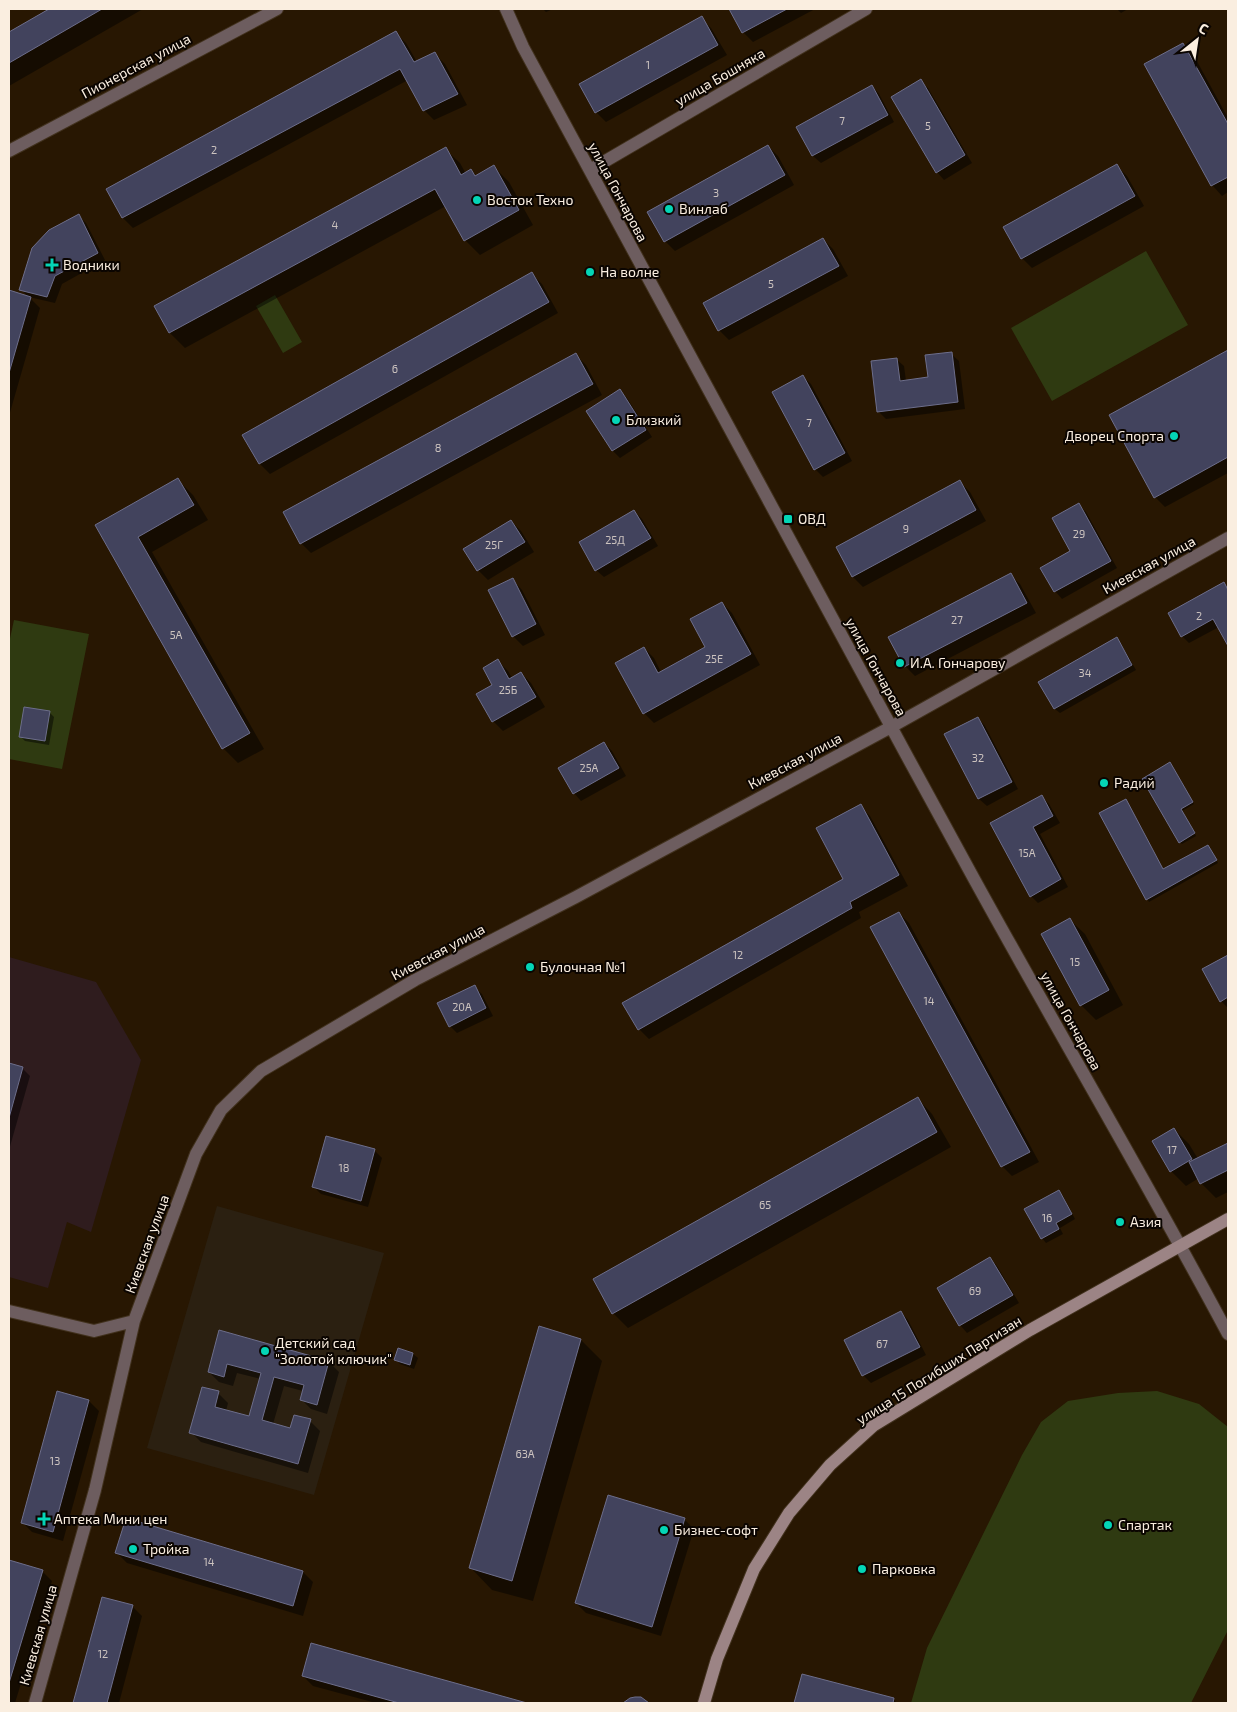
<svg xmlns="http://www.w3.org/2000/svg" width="1237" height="1712" viewBox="0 0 1237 1712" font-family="'Exo 2',sans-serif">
  <rect width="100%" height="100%" fill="#281702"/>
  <path fill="#2f1c1e" d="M9,957l87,25 45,78 -50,172 -24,-10 -19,66 -39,-11z"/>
  <path fill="#2b2011" d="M217,1206l167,47 -70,242 -167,-47z"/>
  <path fill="#2f3a11" d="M1146,251l42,74 -136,76 -41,-73z
    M275,295l27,47 -19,11 -27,-47z
    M14,620l75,14 -27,135 -53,-10v-116z
    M1157,1391l42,13 29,23v203l-37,73h-280l16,-55 95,-193 19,-33 27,-21 50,-8z"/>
  <path fill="#0007" d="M52,9h91l-134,77v-52z
    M543,9h10l-7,3z
    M730,9h85l-62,33 -10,-10z
    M1117,9h11l-7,4z
    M701,18l10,10 16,27 -121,67 -10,-10z
    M396,33l10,10 11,19 18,-8 10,10 22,41 -33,15 -10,-10 -16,-30 -275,148 -10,-10 -15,-29z
    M1183,44l10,10 35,64v74l-6,4 -9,-10 -68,-121z
    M920,81l8,7 44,75 -28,17 -7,-8z
    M872,86l7,8 15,28 -73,41 -8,-7 -16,-29z
    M768,146l10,10 16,29 -119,66 -10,-10z
    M445,149l15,14 6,11 5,-3 6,5 17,-9 15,15 24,43 -53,30 -15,-15 -19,-34 -261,142 -15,-15 -15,-27z
    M1117,166l10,10 17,30 -112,62 -10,-10z
    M79,216l7,7 19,37 -43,24 -7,19 -26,-6 11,11 -31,108v-124l20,6 -8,-9z
    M823,239l10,10 15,27 -119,64 -10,-10z
    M532,274l10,10 16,29 -288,161 -10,-10 -16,-29z
    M1228,352v121l-63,34 -10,-10 -44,-82z
    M951,354l8,7 6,48 -79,10 -8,-8 18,-52 8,7 2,15 24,-3z
    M576,355l10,10 16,30 -291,158 -10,-10z
    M803,377l8,7 41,77 -29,16 -8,-8z
    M620,391l7,7 25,39 -32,21 -7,-7z
    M178,480l15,15 15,25 -56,32 112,197 -26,14 -15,-15 -126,-222z
    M960,482l10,10 16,29 -123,66 -10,-10 -15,-29z
    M1078,504l8,8 31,56 -55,31 -7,-8 17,-39z
    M634,511l8,8 16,27 -54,31 -8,-7z
    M511,521l10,10 13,21 -46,28 -10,-10z
    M1010,575l10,9 16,29 -121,63 -10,-10z
    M513,580l9,10 23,45 -22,11 -10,-10z
    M1224,584l4,4v56l-9,-17 -30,16 -7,-7z
    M722,603l10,10 28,52 -106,58 -10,-10v-65l10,10 7,14 46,-25z
    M1116,639l5,5 15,26 -76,43 -5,-4 -15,-26z
    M498,661l10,10 4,7 9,-5 10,10 14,24 -42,24 -10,-10 1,-36z
    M49,712l5,5 -5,28 -24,-4 -5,-5z
    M978,718l7,8 33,63 -31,17 -8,-7 -33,-64z
    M604,743l8,8 14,25 -45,25 -7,-8z
    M1172,766l22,38 -12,7 14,25 -14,8 -2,-2z
    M1042,797l7,7 11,19 -20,11 28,53 -30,16 -7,-7 -39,-72z
    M860,806l10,10 38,70 -49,26 2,6 -212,121 -10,-10 -15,-26 221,-124z
    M1100,814l64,56 46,-22 8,15 -69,39z
    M899,913l10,10 130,239 -27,14 -10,-10z
    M1070,920l15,14 38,71 -27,15 -15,-15z
    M1228,956v52l-7,-7 -17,-32z
    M474,987l8,7 11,22 -36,17 -7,-7z
    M9,1065l13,3 8,8 -21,74z
    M918,1099l14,15 19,33 -323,181 -15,-15z
    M1174,1129l15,15 9,15 30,-15v48l-12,6 -15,-15 -2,-5 -13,8 -15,-15z
    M374,1150l8,8 -14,49 -47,-13 -7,-7z
    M1058,1192l5,4 12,23 -15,9 3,6 -17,9 -4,-5z
    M990,1258l7,8 22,37 -52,30 -7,-8z
    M901,1312l7,8 18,35 -55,28 -7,-7 -19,-35z
    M540,1328l41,12 21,21 -69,240 -41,-11 -21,-22z
    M220,1331l109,31 10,10 -12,42 -16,-5 -10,-10 2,-8 -19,-5 -11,38 18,5 19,-8 10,10 -12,42 -107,-31 -10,-10 27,-39 10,10 -2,8 24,7 11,-39 -24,-6 -4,13 -14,-4 -10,-10z
    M413,1354l5,4 -4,11 -14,-5 -4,-5z
    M58,1393l31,8 10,10 -36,130 -31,-9 -10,-10z
    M127,1519l176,53 10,10 -10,34 -176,-53 -10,-10z
    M684,1519l10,10 -33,107 -75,-23 -10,-10z
    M10,1561l32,10 10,10 -37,122h-6z
    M103,1598l29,8 10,10 -23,87h-44z
    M312,1644l211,59h-147l-63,-17 -10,-10z
    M803,1675l91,25 3,3h-102z"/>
  <path fill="#42435d" stroke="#6d6e8b" d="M49,9h53l-93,54v-31z
    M729,9h58l-45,24z
    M702,16l16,29 -123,68 -16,-29z
    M396,31l18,31 21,-10 23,42 -35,17 -23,-42 -278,149 -16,-29z
    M1183,43l45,81v53l-17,9 -67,-122z
    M921,79l44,76 -29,18 -45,-76z
    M872,85l16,30 -76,41 -16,-29z
    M768,145l17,30 -121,67 -17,-30z
    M446,147l15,28 10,-6 4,7 19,-11 25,45 -55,31 -29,-52 -266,144 -15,-27z
    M1117,164l18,32 -114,63 -18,-32z
    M79,214l19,39 -43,23 -8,21 -28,-7 13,-42 17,-18z
    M823,238l16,28 -121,65 -15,-28z
    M532,272l17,30 -290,162 -17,-29z
    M9,290l22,7 -22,76z
    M1228,350v107l-74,41 -45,-83z
    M952,352l6,50 -81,10 -6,-51 26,-3 3,23 28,-4 -3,-22z
    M576,353l17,31 -293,160 -17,-32z
    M803,375l42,78 -31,17 -42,-78z
    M620,389l26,41 -34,21 -26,-40z
    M178,478l16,27 -56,32 112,196 -28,16 -127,-224z
    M960,480l16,30 -124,67 -16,-30z
    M1079,503l32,58 -57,31 -14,-24 30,-17 -18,-33z
    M634,510l17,28 -56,33 -16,-29z
    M511,520l14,22 -48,29 -14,-22z
    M1011,573l16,30 -123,64 -16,-30z
    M513,578l23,46 -24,13 -24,-47z
    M1224,582l4,8v56l-15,-27 -32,18 -13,-24z
    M722,602l29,52 -108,60 -28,-51 29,-16 14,26 47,-26 -15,-28z
    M1117,637l15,28 -78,44 -16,-27z
    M498,659l11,20 12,-7 15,25 -44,25 -16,-28 16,-9 -9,-17z
    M24,707l26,4 -5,30 -26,-4z
    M978,717l34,65 -34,17 -34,-65z
    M604,742l15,26 -46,26 -15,-26z
    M1170,762l23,40 -12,7 14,24 -16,10 -37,-64z
    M1042,795l11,21 -20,11 28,52 -31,18 -40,-74z
    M1126,799l37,70 45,-24 9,15 -71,40 -47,-87z
    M861,804l38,71 -49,27 2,6 -214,122 -16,-27 221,-124 -27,-51z
    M899,912l131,240 -29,15 -131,-240z
    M1070,918l39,72 -29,16 -39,-72z
    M1228,955v42l-8,5 -18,-33z
    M475,985l11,23 -37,19 -12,-24z
    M9,1063l14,4 -14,51z
    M918,1097l19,35 -325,182 -19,-35z
    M1174,1128l18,31 -22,13 -18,-31z
    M326,1136l49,13 -14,52 -49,-14z
    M1228,1143v27l-28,14 -11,-22z
    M1059,1190l13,24 -16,9 3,6 -18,10 -17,-30z
    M990,1257l23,38 -54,31 -22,-38z
    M901,1311l19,36 -58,29 -18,-36z
    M539,1326l42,13 -69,242 -43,-13z
    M219,1330l110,31 -12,44 -17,-5 4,-15 -30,-8 -12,43 28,8 4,-13 17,4 -13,45 -109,-31 13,-46 17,4 -4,16 34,9 12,-43 -34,-9 -3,13 -16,-5z
    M398,1348l15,5 -3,12 -16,-5z
    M57,1391l32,9 -36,132 -32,-9z
    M608,1495l77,23 -33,109 -77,-24z
    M126,1518l177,53 -10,35 -178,-53z
    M9,1560l34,10 -34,113z
    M102,1597l31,8 -26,98h-34z
    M311,1643l216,60h-128l-97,-27z
    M802,1674l92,24 -1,5h-99z
    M635,1697h6l8,6h-26l7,-5z"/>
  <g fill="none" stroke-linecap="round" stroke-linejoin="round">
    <g stroke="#41311d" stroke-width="14">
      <path id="street" d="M506,9l17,38c150,277 299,554 450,830 84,153 173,303 255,457
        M9,151l268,-142
        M590,170l276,-161
        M9,1311l85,20 40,-10
        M35,1703l60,-213 39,-169 62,-167 25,-44 40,-39 154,-91 161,-83 315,-170 337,-189"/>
    </g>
    <g stroke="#41311d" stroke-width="14">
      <path id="secondary" d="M704,1703l13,-44 37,-90 35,-56 41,-48 43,-39 157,-96 198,-111"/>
    </g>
    <use href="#street" stroke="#6d5d5f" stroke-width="12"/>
    <use href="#secondary" stroke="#9c8485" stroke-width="12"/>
  </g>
  <g fill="#04d5b6" stroke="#0b0501" stroke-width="2">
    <circle cx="477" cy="200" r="5"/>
    <circle cx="669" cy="209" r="5"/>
    <path d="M49.5 257.5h5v5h5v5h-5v5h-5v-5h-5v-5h5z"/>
    <circle cx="590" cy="272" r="5"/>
    <circle cx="616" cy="420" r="5"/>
    <circle cx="1174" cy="436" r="5"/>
    <rect x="783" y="514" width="10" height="10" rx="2.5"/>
    <circle cx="900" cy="663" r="5"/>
    <circle cx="1104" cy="783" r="5"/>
    <circle cx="530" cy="967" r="5"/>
    <circle cx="1120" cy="1222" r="5"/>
    <circle cx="265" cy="1351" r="5"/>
    <path d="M41.5 1511.5h5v5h5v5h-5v5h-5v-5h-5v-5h5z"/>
    <circle cx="1108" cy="1525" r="5"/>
    <circle cx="664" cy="1530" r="5"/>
    <circle cx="133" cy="1549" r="5"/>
    <circle cx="862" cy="1569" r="5"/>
  </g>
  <g text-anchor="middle" stroke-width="4" stroke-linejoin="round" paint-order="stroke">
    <g font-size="11" fill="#ccc3bf">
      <text x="648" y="69">1</text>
      <text x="842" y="125">7</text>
      <text x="928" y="130">5</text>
      <text x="214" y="154">2</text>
      <text x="716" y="197">3</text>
      <text x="335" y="229">4</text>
      <text x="771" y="288">5</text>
      <text x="395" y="373">6</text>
      <text x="809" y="427">7</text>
      <text x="438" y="452">8</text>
      <text x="906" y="533">9</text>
      <text x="1079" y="538">29</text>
      <text x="615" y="544">25Д</text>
      <text x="494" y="549">25Г</text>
      <text x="1199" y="620">2</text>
      <text x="957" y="624">27</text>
      <text x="176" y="639">5А</text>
      <text x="714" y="663">25Е</text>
      <text x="1085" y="677">34</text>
      <text x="508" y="694">25Б</text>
      <text x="978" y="762">32</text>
      <text x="589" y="772">25А</text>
      <text x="1027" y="857">15А</text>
      <text x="738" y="959">12</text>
      <text x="1075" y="966">15</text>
      <text x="929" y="1005">14</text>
      <text x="462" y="1011">20А</text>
      <text x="1172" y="1154">17</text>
      <text x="344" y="1172">18</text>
      <text x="765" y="1209">65</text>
      <text x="1047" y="1222">16</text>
      <text x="975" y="1295">69</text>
      <text x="882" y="1348">67</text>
      <text x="525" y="1458">63А</text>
      <text x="55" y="1465">13</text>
      <text x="209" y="1566">14</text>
      <text x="103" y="1658">12</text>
    </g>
    <g font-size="14" fill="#faeee0" stroke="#0b0501">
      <text transform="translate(136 66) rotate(-28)" y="5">Пионерская улица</text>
      <text transform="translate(720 77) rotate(-30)" y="5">улица Бошняка</text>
      <text transform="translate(618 192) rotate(62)" y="5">улица Гончарова</text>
      <text transform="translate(1149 565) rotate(-29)" y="5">Киевская улица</text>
      <text transform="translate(876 667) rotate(61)" y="5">улица Гончарова</text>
      <text transform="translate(795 761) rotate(-28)" y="5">Киевская улица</text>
      <text transform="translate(438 952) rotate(-28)" y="5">Киевская улица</text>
      <text transform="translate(1071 1021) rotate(61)" y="5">улица Гончарова</text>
      <text transform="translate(147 1244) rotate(-70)" y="5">Киевская улица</text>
      <text transform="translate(939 1370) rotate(-32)" y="5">улица 15 Погибших Партизан</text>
      <text transform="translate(38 1635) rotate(-74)" y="5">Киевская улица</text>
    </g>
    <g font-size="14" fill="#faeee0" stroke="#0b0501" text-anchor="start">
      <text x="487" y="205">Восток Техно</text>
      <text x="679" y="214">Винлаб</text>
      <text x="63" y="270">Водники</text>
      <text x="600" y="277">На волне</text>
      <text x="626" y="425">Близкий</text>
      <text x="1164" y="441" text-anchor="end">Дворец Спорта</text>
      <text x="798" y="524">ОВД</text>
      <text x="910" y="668">И.А. Гончарову</text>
      <text x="1114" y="788">Радий</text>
      <text x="540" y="972">Булочная №1</text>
      <text x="1130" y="1227">Азия</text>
      <text x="275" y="1348">Детский сад<tspan x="275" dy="16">"Золотой ключик"</tspan></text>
      <text x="54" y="1524">Aптека Mини цен</text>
      <text x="1118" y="1530">Спартак</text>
      <text x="674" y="1535">Бизнес-софт</text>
      <text x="143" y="1554">Тройка</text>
      <text x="872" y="1574">Парковка</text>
    </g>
  </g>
  <rect width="1237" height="1712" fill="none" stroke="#faeee0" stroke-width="20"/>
  <g transform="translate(1197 40) rotate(30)" stroke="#0b0501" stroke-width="4" paint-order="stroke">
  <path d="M0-4L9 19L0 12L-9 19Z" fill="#faeee0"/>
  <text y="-8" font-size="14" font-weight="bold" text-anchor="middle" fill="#faeee0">С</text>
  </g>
</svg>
